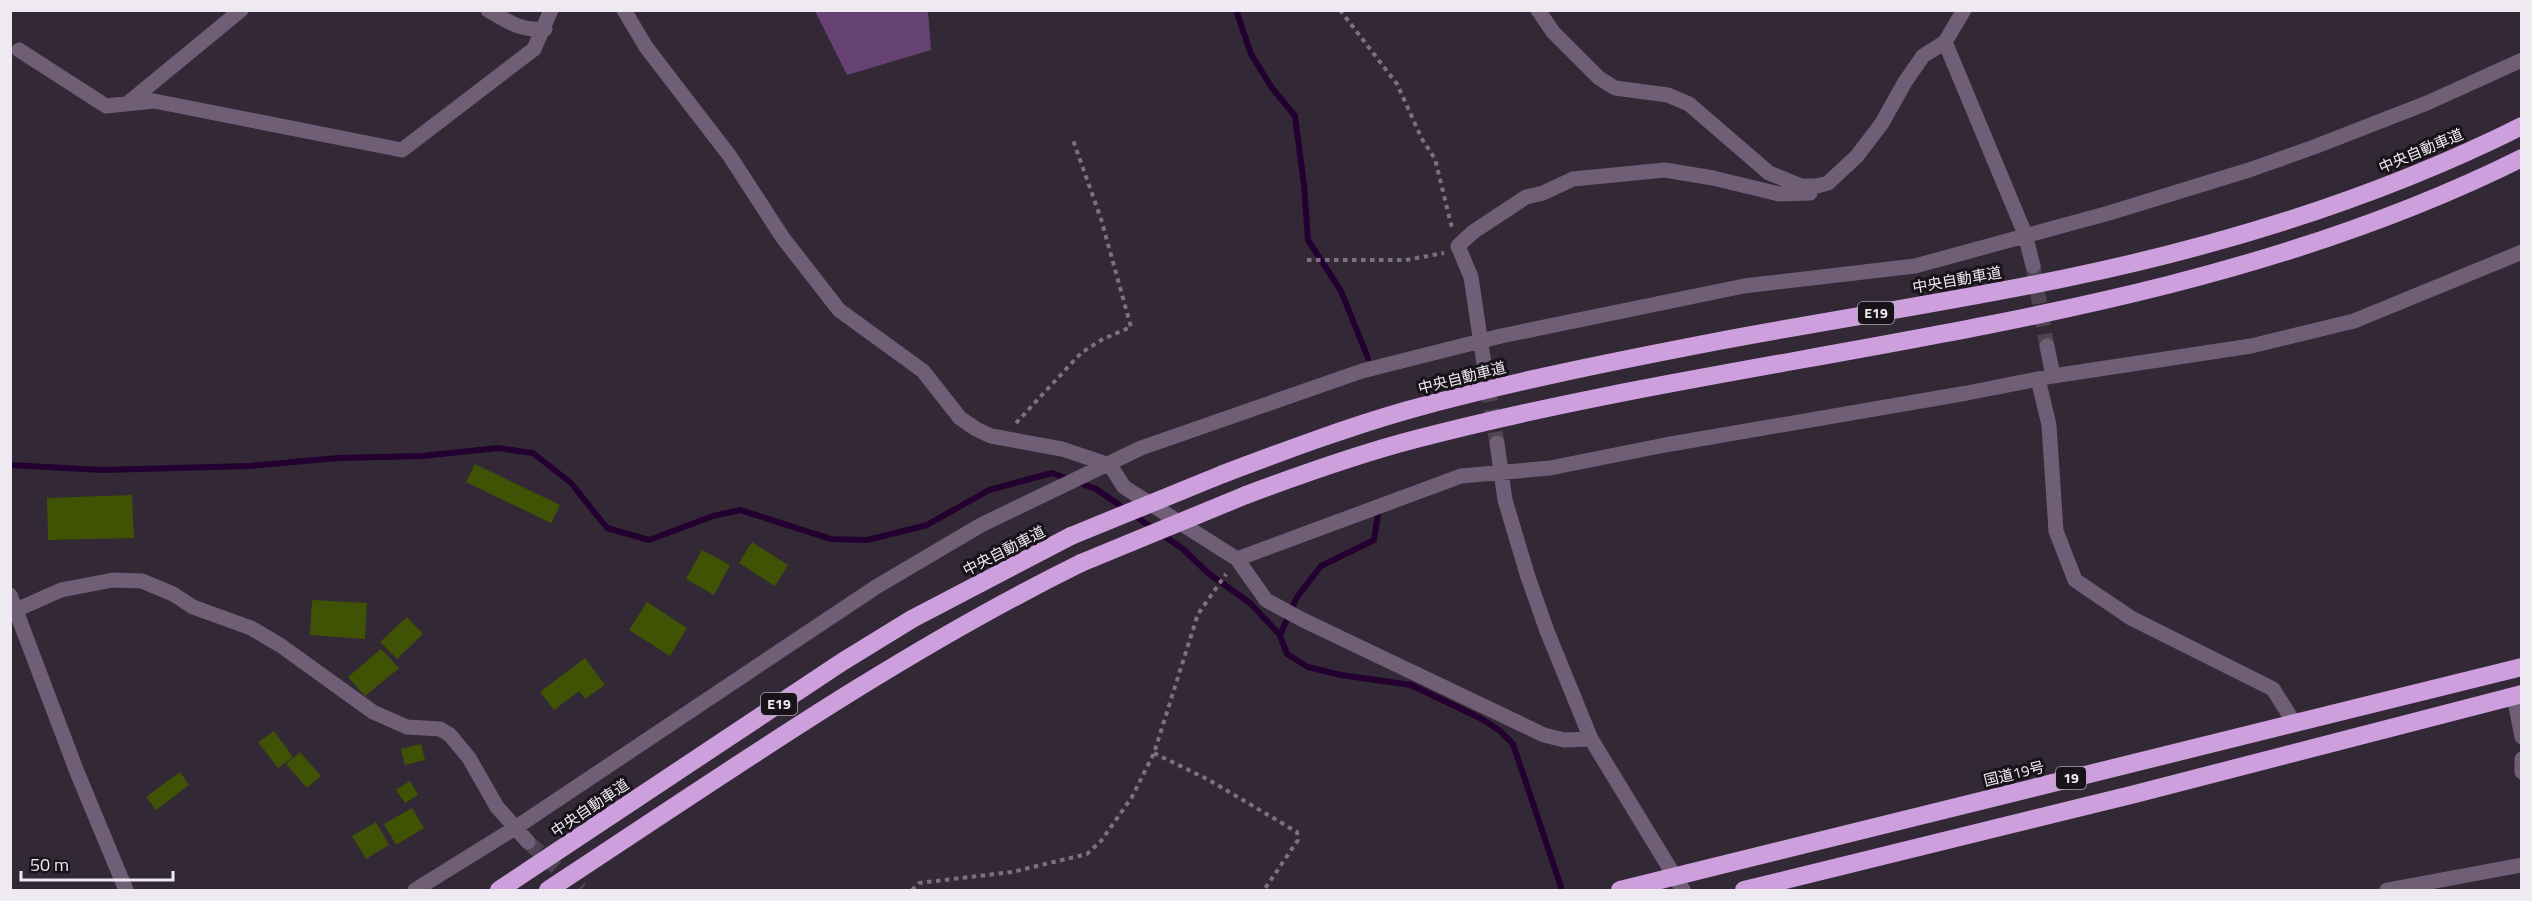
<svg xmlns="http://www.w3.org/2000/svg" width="2532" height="901" viewBox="0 0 2532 901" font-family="'Titillium Web','Noto Sans JP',sans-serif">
  <rect width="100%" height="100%" fill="#332836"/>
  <path fill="#664173" d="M815,11h113l3,39 -84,25z"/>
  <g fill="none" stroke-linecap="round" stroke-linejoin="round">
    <path stroke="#23002f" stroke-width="6" d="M1236,10l15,44 21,34 23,28 9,69 4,55 33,51 27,67
      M10,465l92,5 147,-4 89,-8 84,-2 76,-8 35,5 38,30 36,45 42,12 64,-24 27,-6 91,29 36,1 60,-15 62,-35 63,-17 44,16 87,60 25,24 42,30 30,32 7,19 21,13 33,8 70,10 69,33 20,13 13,13 49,146
      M1280,635l17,-38 24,-31 53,-26 4,-26"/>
  </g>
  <path fill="#405304" d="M475,464l85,41 -9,18 -85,-41z
    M132,495l2,43 -86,2 -1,-42z
    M752,542l36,23 -13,21 -36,-23z
    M702,550l28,15 -16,30 -28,-16z
    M312,600l55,3 -2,36 -55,-4z
    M647,602l40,26 -17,28 -41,-26z
    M407,617l16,17 -26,25 -17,-17z
    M381,649l18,19 -34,28 -17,-19z
    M585,658l20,27 -20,14 -6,-8 -25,19 -14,-18z
    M274,731l19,26 -15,11 -20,-26z
    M421,744l4,16 -20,5 -4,-16z
    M300,752l21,24 -14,12 -21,-24z
    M180,772l9,13 -33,25 -10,-13z
    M410,781l8,14 -13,8 -9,-13z
    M412,808l12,20 -28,17 -12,-21z
    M376,822l13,23 -23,14 -14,-23z"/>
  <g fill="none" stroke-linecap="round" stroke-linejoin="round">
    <path stroke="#4f4552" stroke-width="15" stroke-dasharray="15 8" stroke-linecap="butt" d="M2033,266l14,80
      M1484,364l13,79
      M528,842l53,48"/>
    <path stroke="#7b727e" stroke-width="4" stroke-dasharray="4.5 4.5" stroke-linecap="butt" d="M1340,10l57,74 25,55 13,20 17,69
      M1307,260h99l38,-7
      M1016,423l65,-70 22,-14 28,-12 -30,-108 -28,-79
      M1154,753l55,27 88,52 1,8 -34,50
      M912,890l7,-7 93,-11 75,-18 14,-13 31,-44 22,-44 44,-139 28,-40"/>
    <path stroke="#705e77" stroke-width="15" d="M488,10c21,12 32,21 57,19
      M624,10l22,37 83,108 54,83 56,72 84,61 37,47 16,11 15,7 71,13 48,16 14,22 113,72 29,41 37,20 241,115 20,5 27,-1
      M1538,10l15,22 46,46 16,10 53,7 21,9 80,69 32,13h16l11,-3 29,-27 25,-33 23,-41 18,-26 22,-14 19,-32
      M1945,42l80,192 8,32
      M19,50l87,56 48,-5 248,49 132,-101 17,-39
      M128,103l113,-93
      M2047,346l6,30
      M1484,364l-13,-87 -13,-31 15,-14 53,-35 17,-4 30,-14 92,-9 48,8 66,16 31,-1
      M2038,379l11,46 7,106 19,49 56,38 142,71 22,35
      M1497,443l8,57 23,77 19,54 44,108 92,151
      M1237,559l224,-83 89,-8 115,-23 302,-52 86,-17 198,-30 103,-25 168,-69
      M10,595l67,177 49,118
      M16,610l45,-20 52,-10 29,1 31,13 20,13 58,21 29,17 93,67 34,15 33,2 10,6 19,23 28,49 31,35
      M2514,696l8,41
      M2522,759v13
      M415,890l100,-62 361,-241 105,-62 160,-77 221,-77 139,-35 243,-50 171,-20 194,-53 140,-43 65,-23 113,-44 95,-43
      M2387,890l135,-25"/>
    <path stroke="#cd9fdd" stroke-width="18" d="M1223,474c61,-23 122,-46 185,-64 102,-28 207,-49 311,-69 116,-22 232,-39 347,-63 155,-32 314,-81 456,-152
      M1246,495c56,-21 112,-41 170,-56 368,-96 761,-109 1106,-281
      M499,890l343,-228 70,-43 159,-83
      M548,890c174,-114 346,-235 533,-327
      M1620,890l902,-223
      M1744,890l391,-96 387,-100"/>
    <path stroke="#cd9fdd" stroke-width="18" d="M1071,536l152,-62
      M1081,563l165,-68"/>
  </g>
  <g text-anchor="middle" stroke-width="6" stroke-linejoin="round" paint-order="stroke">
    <g fill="#181319" stroke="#aea9b1" stroke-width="1.5">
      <rect x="1858" y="302" width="36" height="22" rx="4.5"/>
      <rect x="761" y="693" width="36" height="22" rx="4.5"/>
      <rect x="2056" y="767" width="30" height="22" rx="4.5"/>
    </g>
    <g font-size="14" font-weight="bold" fill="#efe9f2">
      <text x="1876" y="318">E19</text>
      <text x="779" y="709">E19</text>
      <text x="2071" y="783">19</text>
    </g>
    <g font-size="15" fill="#efe9f2" stroke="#181319">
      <text transform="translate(2421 151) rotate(-23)" y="5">中央自動車道</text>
      <text transform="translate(1957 280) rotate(-10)" y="5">中央自動車道</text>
      <text transform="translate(1462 378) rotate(-14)" y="5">中央自動車道</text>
      <text transform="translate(1004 551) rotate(-27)" y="5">中央自動車道</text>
      <text transform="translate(2014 774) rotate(-14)" y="5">国道19号</text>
      <text transform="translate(590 808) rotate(-34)" y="5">中央自動車道</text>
    </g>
  </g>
  <rect width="2532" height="901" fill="none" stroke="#efe9f2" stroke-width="24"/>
  <path d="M21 871v9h152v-9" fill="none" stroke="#efe9f2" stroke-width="3"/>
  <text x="30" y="871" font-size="18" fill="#efe9f2" stroke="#181319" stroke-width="4.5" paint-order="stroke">50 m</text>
</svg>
